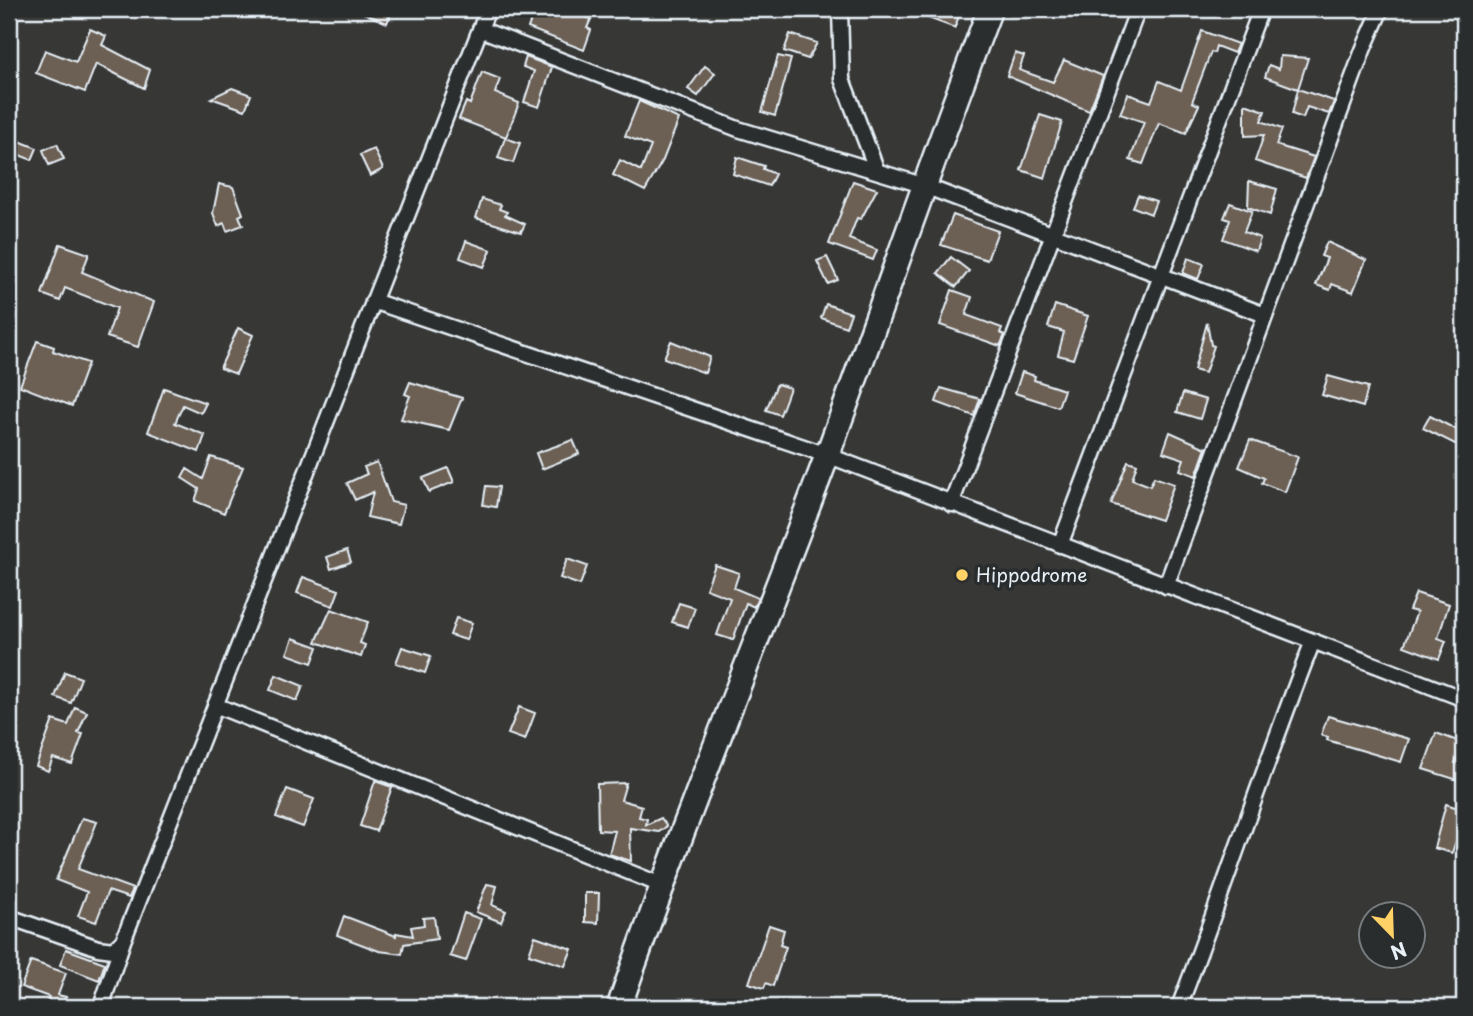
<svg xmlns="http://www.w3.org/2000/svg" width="1473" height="1016" viewBox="0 0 1473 1016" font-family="'Playpen Sans',sans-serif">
  <rect width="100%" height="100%" fill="#373735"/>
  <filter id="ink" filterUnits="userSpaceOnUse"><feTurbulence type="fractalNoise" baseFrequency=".0143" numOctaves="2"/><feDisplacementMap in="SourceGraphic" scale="14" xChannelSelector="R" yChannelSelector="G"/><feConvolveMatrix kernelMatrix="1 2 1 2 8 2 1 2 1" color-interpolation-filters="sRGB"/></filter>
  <g filter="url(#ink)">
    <path fill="#6c5e52" stroke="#e8f1f8" stroke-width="2" d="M354,9h39l-6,14z
      M535,9h37l-1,3 20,7 -4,9 4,2 -7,20 -56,-22z
      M904,9h57l-6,19z
      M90,29l16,7 -4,9 48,25 -6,18 -48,-24 -11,28 -49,-19 9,-23 31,12z
      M1202,31l36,13 -4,9 -18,-7 -2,7 -3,-1 -19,50 7,3 -13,28 -27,-10 -16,41 -13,-4 14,-38 -24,-8 8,-20 23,8 8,-21 22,9z
      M790,34l27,9 -9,16 -24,-8z
      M1015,53l9,3 -5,14 34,12 11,-22 39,16 -14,35 -82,-35z
      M778,56l13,3 -16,57 -13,-4z
      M1280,56l28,2 -10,31 36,12 -5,13 -22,-7 -4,11 -11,-4 6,-25 -33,-12 4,-12 10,4z
      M526,57l26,10 -13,40 -15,-5 10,-31 -11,-4z
      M705,66l10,7 -17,23 -10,-7z
      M482,72l18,7 -5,14 24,10 -13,34 -47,-18 7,-17 4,2z
      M232,88l19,7 -6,15 -34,-12z
      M639,101l40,18 -16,41 -18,31 -32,-16 7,-15 21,11 10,-25 -26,-10z
      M1245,104l20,7 -4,10 21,8 -6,16 38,12 -8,21 -51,-17 9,-26 -19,1z
      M1040,115l22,7 -17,56 -24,-8z
      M505,138l15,5 -7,20 -15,-5z
      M14,139l23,9 -5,12 -23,-9z
      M57,144l7,15 -15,6 -6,-15z
      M374,149l9,20 -13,7 -10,-21z
      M737,157l27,9 -1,3 12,5 -6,12 -36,-12z
      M853,181l24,8 -16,30 -4,-1 -8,21 28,11 -4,10 -44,-16z
      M1249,181l28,8 -7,26 -22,-8z
      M219,184l14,3 10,27 -4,2 4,9 -16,6 -3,-8 -6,3 -5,-13z
      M1138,195l18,6 -5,13 -18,-7z
      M482,199l19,6 -2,4 8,3 -2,3 20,9 -4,8 -45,-14z
      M1230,203l22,8 -8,21 16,6 -4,13 -33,-12 7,-19 -6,-2z
      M953,215l45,16 -11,29 -46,-15z
      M466,241l25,9 -7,17 -24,-9z
      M1327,242l39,18 -13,32 -21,-8 -2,6 -14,-5 11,-27 -6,-2z
      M60,244l29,10 -7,18 72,30 -16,45 -31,-10 10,-29 -52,-20 -5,13 -18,-7z
      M827,257l11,23 -10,4 -11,-23z
      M951,257l18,14 -13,16 -18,-14z
      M1188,258l16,6 -6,15 -15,-6z
      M952,290l20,7 -6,18 36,13 -2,5 5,2 -5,11 -60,-21z
      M826,304l25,9 -5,14 -25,-9z
      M1055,305l33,11 -15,43 -15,-4 6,-23 -16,-5z
      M1207,323l4,22 3,1 -9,27 -11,-3z
      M238,328l15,7 -17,39 -16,-6z
      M37,341l17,6 -1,4 35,12 -16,43 -52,-20z
      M671,341l39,16 -5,16 -41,-15z
      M1022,372l13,4 -1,4 30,10 -6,17 -43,-14z
      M1328,376l40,11 -5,20 -41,-12z
      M410,382l52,16 -13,32 -48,-11 9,-23 -5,-2z
      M777,384l13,4 -10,27 -14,-5z
      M164,388l42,15 -5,10 -18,-8 -8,18 30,12 -6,17 -51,-20z
      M941,388l39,11 -6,17 -38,-14z
      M1183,393l23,7 -6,19 -23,-7z
      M1430,416l33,17 -6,12 -34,-17z
      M1170,432l36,16 -10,28 -16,-6 4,-11 -21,-7z
      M573,440l6,14 -37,15 -6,-16z
      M1250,440l48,17 -13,35 -23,-9 2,-5 -25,-11z
      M211,457l32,10 -19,46 -29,-12 4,-12 -17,-11 5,-9 16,10z
      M1128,461l9,3 -5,15 18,7 4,-9 20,7 -13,36 -50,-16z
      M377,462l14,40 13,3 -5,19 -32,-7 6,-25 -18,8 -8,-17 20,-9 -3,-7z
      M448,468l6,14 -25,10 -6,-14z
      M486,486l13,1 -3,20 -13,-2z
      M347,550l4,12 -20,7 -4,-12z
      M567,559l20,7 -7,19 -20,-7z
      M715,565l24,8 -5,15 24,10 -4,9 -8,-4 -13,37 -16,-5 13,-37 -24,-9z
      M303,577l36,13 -6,16 -36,-13z
      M1416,593l33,11 -11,34 8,3 -7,18 -35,-13 13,-34 -8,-2z
      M679,603l16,5 -7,19 -16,-5z
      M331,609l37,13 -8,21 5,2 -4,12 -45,-15z
      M456,618l16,5 -6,17 -16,-5z
      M293,638l25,9 -6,16 -25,-9z
      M402,647l29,9 -6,17 -29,-10z
      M65,672l16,6 -10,25 -16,-6z
      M276,675l27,11 -6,15 -27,-11z
      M75,707l12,5 -9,21 5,1 -11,30 -19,-6 -5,13 -12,-5 17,-46 15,5z
      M519,707l16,6 -10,27 -17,-6z
      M1328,716l81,23 -8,23 -74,-22 1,-3 -7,-2z
      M1436,733l27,10 -8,20 9,3v16l-41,-13z
      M375,781l17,6 -16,44 -16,-5z
      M626,783l-5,17 21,6 -3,11 8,2 -1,6 15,-7 6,8 -8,6 -29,-4 1,33 -22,-7 6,-23 -17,-1 -1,-46z
      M287,789l27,10 -11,28 -27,-10z
      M1446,804l18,6v26l-6,-2 -6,19 -18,-5z
      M82,818l15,4 -19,47 55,20 -4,9 -21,-7 -12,31 -18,-6 9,-24 -31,-12z
      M487,884l10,2 -5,19 14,6 -5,11 -25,-10z
      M585,893h14l-1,30 -13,-1z
      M464,913l17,6 -15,42 -16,-5z
      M344,916l52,20v-3l17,3 -2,-9 13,-2 -1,-7 11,-1 3,22 -33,5 -2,10 -23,-3 -42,-16z
      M769,925l15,5 -4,15 6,2 -13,39 -7,-3 -2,5 -15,-5z
      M535,936l37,13 -7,17 -36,-12z
      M66,949l39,14 -6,17 -39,-15z
      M31,961l35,12 -8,22 8,2 -4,10h-18l5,-10 -28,-10z"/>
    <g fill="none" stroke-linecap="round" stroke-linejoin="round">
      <g stroke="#e8f1f8" stroke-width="19">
        <path id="minor" d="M840,9l2,70 35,92
          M480,29l258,100 184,56 343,130
          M373,301l454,154 637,244
          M951,504l187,-495
          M1060,545l201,-536
          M1166,586l197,-536 18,-41
          M215,705l446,180
          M9,917l89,31 15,2 10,-9
          M101,1007l22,-66 365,-932
          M1179,1007c47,-121 86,-245 134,-366"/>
      </g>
      <g stroke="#e8f1f8" stroke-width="28">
        <path id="primary" d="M619,1007c64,-185 139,-367 208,-551 55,-149 106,-299 163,-447"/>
      </g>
      <use href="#minor" stroke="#2a2d2e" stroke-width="14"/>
      <use href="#primary" stroke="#2a2d2e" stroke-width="23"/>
    </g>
  </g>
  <circle fill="#ffd166" stroke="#2a2d2e" stroke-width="2.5" cx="962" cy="575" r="7"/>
  <g text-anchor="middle" stroke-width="7" stroke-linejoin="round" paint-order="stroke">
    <g font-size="19" fill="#e8f1f8" stroke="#2a2d2e" text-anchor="start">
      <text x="976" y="582">Hippodrome</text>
    </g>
  </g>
  <rect width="1473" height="1016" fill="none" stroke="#2a2d2e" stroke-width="35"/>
  <rect x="18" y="18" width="1438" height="981" fill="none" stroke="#e8f1f8" stroke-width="2.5" filter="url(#ink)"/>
  <g transform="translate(1392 935) rotate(157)"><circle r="33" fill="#2a2d2e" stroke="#767b7f" stroke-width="2"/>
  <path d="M0-5L12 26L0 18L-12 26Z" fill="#ffd166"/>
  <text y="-10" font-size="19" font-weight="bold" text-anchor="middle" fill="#e8f1f8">N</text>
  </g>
</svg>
